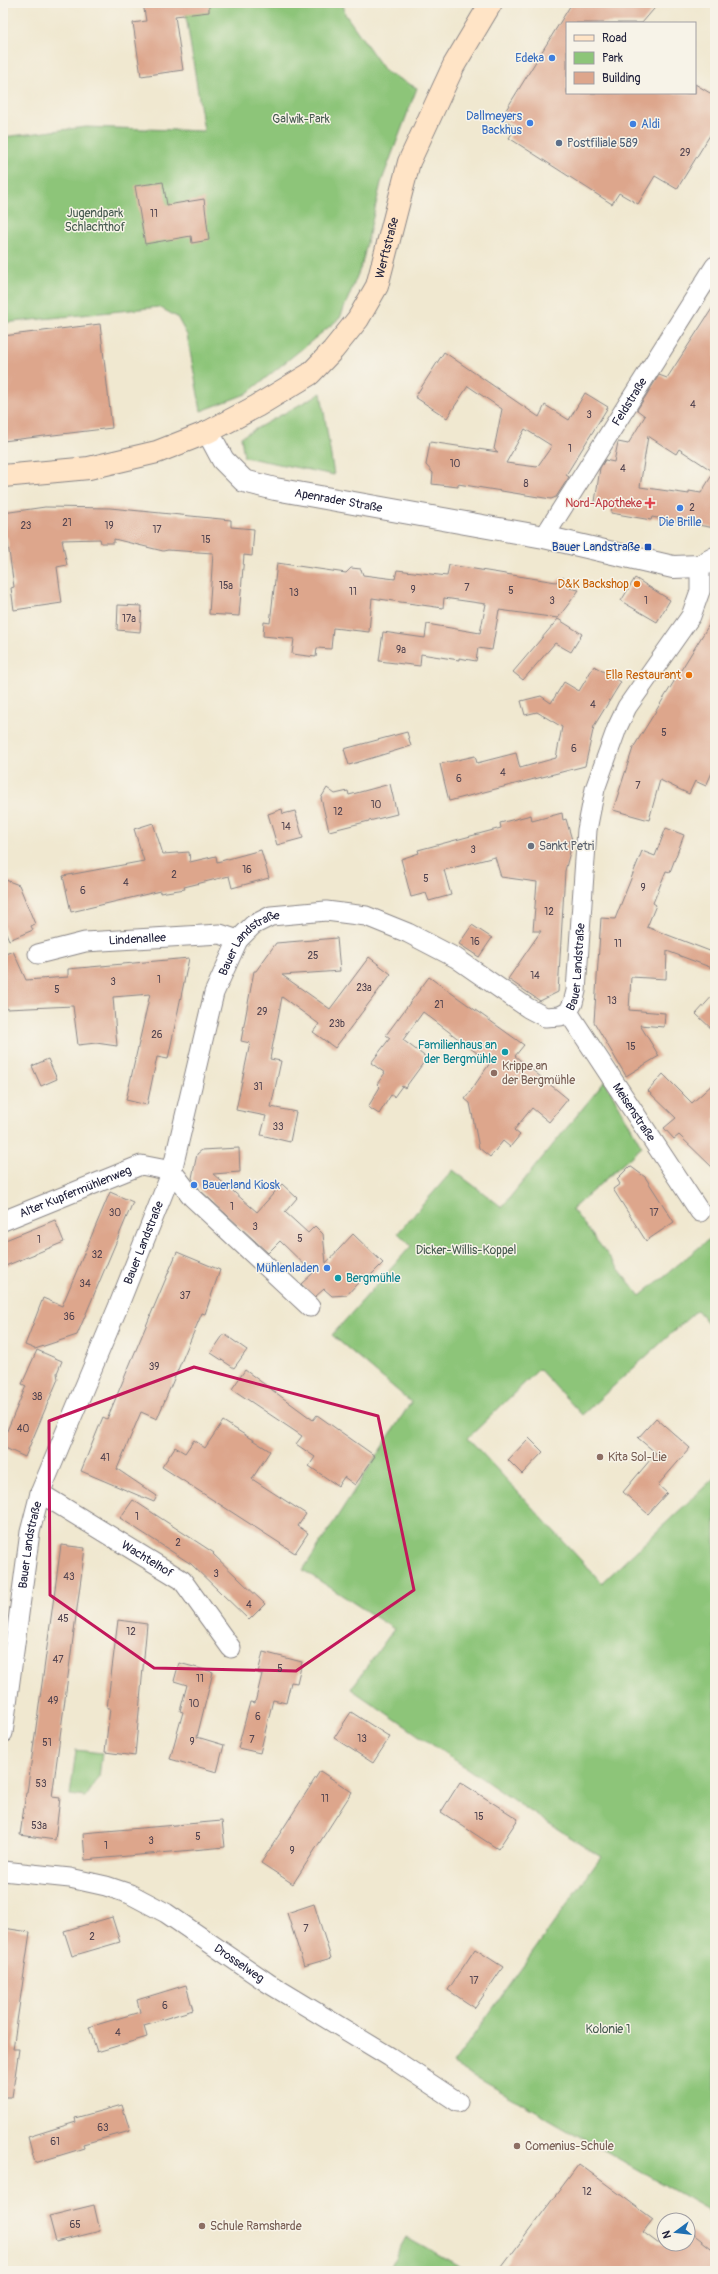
<svg xmlns="http://www.w3.org/2000/svg" width="718" height="2274" viewBox="0 0 718 2274" font-family="Pangolin,sans-serif">
  <rect width="100%" height="100%" fill="#f7f3e8"/>
  <filter id="ink" filterUnits="userSpaceOnUse"><feTurbulence type="fractalNoise" baseFrequency=".025" numOctaves="2"/><feDisplacementMap in="SourceGraphic" scale="8" xChannelSelector="R" yChannelSelector="G"/><feConvolveMatrix kernelMatrix="1 2 1 2 8 2 1 2 1" color-interpolation-filters="sRGB"/></filter>
  <filter id="wash" filterUnits="userSpaceOnUse"><feTurbulence type="fractalNoise" baseFrequency=".012" numOctaves="4" result="noise"/><feDisplacementMap in="SourceGraphic" scale="16" xChannelSelector="R" yChannelSelector="G"/><feGaussianBlur stdDeviation="0.9" result="paint"/><feColorMatrix in="noise" values="0 0 0 0 0 0 0 0 0 0 0 0 0 0 0 0 0 1.4 0 .05"/><feComposite in="paint" operator="in"/></filter>
  <g filter="url(#wash)">
    <rect width="100%" height="100%" fill="#f0e8d0"/>
    <path fill="#8dc579" stroke="#58745a" d="M184,3h159l2,11 41,58 31,16 -36,95 -19,81 -22,54 -94,76 -45,17 -14,-76 -10,-18 -18,-10 -156,16v-186l83,-10 118,4z
      M321,393l13,82 -90,-18 -3,-20z
      M605,1081l37,66 -70,62 68,87 74,-61 1,96 -18,-21 -115,105 -43,-46 -71,69 134,145 113,-106v737l-262,-150 148,-207 -79,-51 -171,-117 43,-60 -91,-59 108,-168 -79,-67 79,-89 -13,-13 55,-63 49,37z
      M76,1750l26,3 -3,24 -13,20 -16,-2z
      M407,2237l61,34h-80z"/>
    <g id="blocks">
      <path fill="#dda68c" fill-rule="evenodd" d="M143,3h66v9l-34,4 8,54 -42,6 -8,-53 13,-2z
        M572,3h87l-17,20h-75v70h128v-9l20,12v31l-38,62 -22,-13 -17,28 -19,-11 -7,11 -103,-66 7,-11 -15,-9z
        M163,182l4,23 37,-6 5,41 -17,3 -1,-7 -46,8 -10,-58z
        M715,304v224l-63,-11 -1,3 -40,-7 1,-8 -17,-3 5,-34 5,-8 9,2 4,-20 10,2 17,-28 -8,-6 22,-35 8,3zM648,436l28,18 3,-5 35,23 -13,21 -12,-2v3l-49,-7z
        M100,324l12,104 -109,13v-105z
        M444,352l95,65 6,-12 24,15 16,-27 23,14 -42,68 3,2 -13,20 -5,2 -93,-15v3l-26,-3 1,-11 -7,-8 4,-23 68,10 -4,-3 8,-40 -34,-23 -21,32 -32,-21zM525,429l27,17 -15,21 -31,-4z
        M45,507l65,1 121,12v7l23,2 -2,27 -8,-1 -5,61 -30,-2 4,-61 -45,-3 -5,1 -49,-12v4h-13l-1,-4 -38,1 5,25 -10,2 5,36 -48,7 -3,-22 3,-1 -7,-50 -4,1v-25z
        M277,563l69,10 5,-5 10,1 2,6 32,4 2,-9 50,6 2,-11 107,17 7,-5 6,11 10,2 -21,28 -59,-8 -7,40 -14,-2 -2,13 -17,-3v2l-38,-6 -1,12 -41,-5 4,-29 42,6 2,-14 53,9 6,-29 -42,-6 -1,10 -71,-10 -3,34 -36,-4 -2,21 -14,-1 -1,9 -24,-3 2,-15 -31,-3 1,-14 6,1z
        M635,578l35,22 -13,22 -36,-21z
        M118,605l24,1 -2,26 -23,-2z
        M715,615v151l-9,20 -11,-5 -6,13 -29,-14 -11,40 -36,-10 20,-62z
        M558,619l24,15 -11,18 -16,-9 -32,37 -10,-8z
        M594,666l27,16 -27,44 -9,40 -136,35 -9,-37 35,-8 2,7 39,-10 4,15 36,-10 6,-31 -25,-15 -12,3 -4,-14 20,-5 10,7 13,-21 15,9z
        M407,732l4,14 -62,19 -5,-16z
        M390,784l7,30 -68,17 -8,-33 6,-10 8,6 13,-3 1,4z
        M282,809l1,5 12,-3 8,27 -26,7 -9,-31z
        M562,813l1,7 3,-1 6,21 -3,1 1,11 -5,19 -7,121 -18,9 -32,-22 33,-48h-8l4,-49 -36,-5 -6,-20 -51,13 7,25 -22,6 -3,-8 -15,4 -10,-38 18,-6 -1,-3 83,-22 -1,-5 31,-8 1,6z
        M153,823l10,31 26,-2 1,10 26,-6 1,6 44,-12 8,28 -37,10 -3,-12 -45,11 1,2 -25,4v-2l-89,21 -8,-36 81,-15 -10,-32z
        M666,828l18,7 -14,37 -4,-1 -13,32 3,2 -9,22 68,26v16l-48,-18 -1,28 -35,-2 -2,33 36,3 -1,14 -24,-2 19,31 -33,20 -32,-54 7,-104 14,1 27,-68 13,5z
        M3,879l16,6 16,39 -4,2 2,4 -24,10 -6,-14z
        M472,925l20,13 -13,19 -20,-13z
        M337,938l3,33 -58,4 48,34 39,-52 22,17 -56,74 -22,-16 6,-8 -37,-27 -12,62 11,2 -10,46 25,5 -6,30 -29,-7 5,-19 -30,-6 14,-67 -9,-2 13,-70h2l20,-28z
        M13,951l13,29 42,-3v-8l121,-11 -21,101 -11,-2 -10,48 -21,-5 24,-106 -37,3 4,49 -21,-3 -18,2 -5,-39 -66,3 -4,-10v-44z
        M429,977l95,68 -9,11 53,43 -19,23 -17,-14 -18,22 6,5 -10,12 -7,-6 -13,16 -11,-9 -9,-45 -5,-4 25,-36 -67,-51 -20,28 24,18 -22,30 -3,-2 -8,11 -3,-2 -12,19 -11,-7 12,-20 -3,-3 8,-11 -14,-10 19,-25 -4,-3z
        M715,993v39l-19,-18z
        M48,1059l9,20 -16,7 -9,-20z
        M663,1074l29,29 23,-21v88l-36,-35 -5,4 -10,-11 12,-10 -28,-27z
        M239,1148l1,24 -27,2 44,38 25,-28 15,14 -12,14 23,21 7,-7 8,8 3,29 27,-29 30,29 -16,16 -3,-3 -17,19 -15,1 -8,-7 -9,8 -14,-13 12,-11 -33,-32 -12,12 -68,-63 -8,-12 5,-24 5,-4z
        M630,1166l15,11 29,45 -28,19 -33,-52 7,-5 -3,-5z
        M110,1192l23,10 -56,133 -42,14 -10,-4 18,-47 19,8z
        M55,1220l9,22 -61,25v-26z
        M177,1252l43,18 -15,44 -3,-1 -45,106 -16,-7 -24,57 40,27 -3,6 -73,-31 22,-54 4,2z
        M224,1334l23,16 -13,18 -23,-15z
        M37,1350l25,11 -5,12 1,6 -33,78 -22,-10v-7l23,-54 -4,-2z
        M245,1370l68,50 4,-5 58,41 -20,29 -11,-8 -6,9 -29,-20 6,-9 -19,-13 6,-8 -70,-47z
        M656,1418l34,30 -32,37 9,8 -19,21 -25,-22 33,-39 -18,-15z
        M223,1421l47,30 -18,28 54,35 -8,12 10,7 -13,20 -133,-86 13,-20 10,6 9,-13 11,8z
        M529,1438l14,14 -21,22 -14,-14z
        M133,1500l81,53 -1,1 52,50 -16,16 -58,-56 -71,-46z
        M61,1545l24,3 -33,249 8,1 -5,42 -35,-5 6,-42h1z
        M118,1620l29,4 -12,132 -30,-4 5,-44h-3z
        M263,1652l39,10 -5,21 -6,-1 -5,21 -13,-3 -13,53 -22,-5 12,-46 5,1 7,-29 -4,-1z
        M179,1663l34,9 -16,65 27,8 -7,27 -47,-13 13,-47 -3,-1 7,-26 -13,-4z
        M351,1712l39,25 -17,26 -39,-25z
        M320,1771l32,21 -59,92 -32,-21z
        M460,1782l58,37 -20,30 -57,-37z
        M222,1821l3,26 -140,13 -2,-27z
        M314,1904l17,54 -27,8 -17,-53z
        M112,1917l8,25 -48,14 -8,-25z
        M3,1928l27,4 -17,117h6l-7,48h-9z
        M475,1949l28,18 -28,41 -27,-18z
        M186,1985l7,25 -49,15 3,12 -50,15 -8,-25 51,-15 -3,-12z
        M122,2105l8,26 -47,13 1,4 -49,15 -7,-26 48,-15 -1,-4z
        M579,2164l74,55 -10,13 16,12h29v-14l27,21v11l-6,9h-210z
        M94,2205l6,26 -44,11 -7,-26z"/>
    </g>
  </g>
  <g filter="url(#ink)">
    <use href="#blocks" fill-opacity="0" stroke="#898586" stroke-width="1"/>
    <g fill="none" stroke-linecap="round" stroke-linejoin="round">
      <g stroke="#898586" stroke-width="21">
        <g id="minor">
          <path id="s1" d="M544,537l171,-271"/>
          <path id="s2" d="M38,954l47,-12 135,-8 18,6"/>
          <path id="s3" d="M568,1012l132,200"/>
          <path d="M172,1171l20,26 118,110"/>
          <path id="s4" d="M3,1221l138,-56 31,6"/>
          <path id="s5" d="M40,1493l142,87 49,68"/>
          <path id="s6" d="M3,1733l27,-201 10,-39 78,-186 54,-136 42,-178 24,-53 15,-15 18,-9 55,-5 40,5 42,17 48,25 72,50 17,9 15,-1 8,-4 5,-9 3,-12 11,-161 8,-41 22,-61 10,-21 64,-91 9,-25v-25"/>
          <path id="s7" d="M3,1871l67,7 36,8 24,8 36,19 102,70 122,74 68,45"/>
        </g>
      </g>
      <g stroke="#898586" stroke-width="24">
        <g id="tertiary">
          <path id="s8" d="M208,432l15,28 21,21 31,8 269,48 129,30 27,-1 15,-8"/>
        </g>
      </g>
      <g stroke="#898586" stroke-width="24">
        <g id="secondary">
          <path id="s9" d="M3,476l86,-8 68,-16 51,-20 49,-26 53,-32 23,-24 25,-31 19,-33 32,-124 45,-97 37,-62"/>
        </g>
      </g>
      <use href="#minor" stroke="#fff" stroke-width="19"/>
      <use href="#tertiary" stroke="#fff" stroke-width="22"/>
      <use href="#secondary" stroke="#ffe4c6" stroke-width="22"/>
    </g>
  </g>
  <path fill="none" stroke="#c2185b" stroke-width="3" stroke-linejoin="round" d="M194,1367l184,49 36,174 -118,81 -142,-3 -104,-73 -1,-174z"/>
  <g fill="#3f7fe0" stroke="#f7f3e8" stroke-width="1.5">
    <circle cx="552" cy="58" r="4"/>
    <circle cx="530" cy="123" r="4"/>
    <circle cx="633" cy="124" r="4"/>
    <circle cx="680" cy="508" r="4"/>
    <circle cx="194" cy="1185" r="4"/>
    <circle cx="327" cy="1268" r="4"/>
  </g>
  <circle fill="#5c6f8a" stroke="#f7f3e8" stroke-width="1.5" cx="559" cy="143" r="4"/>
  <path fill="#e0444e" stroke="#f7f3e8" stroke-width="1.5" d="M648 497h4v4h4v4h-4v4h-4v-4h-4v-4h4z"/>
  <rect fill="#1a4fb4" stroke="#f7f3e8" stroke-width="1.5" x="644" y="543" width="8" height="8" rx="2"/>
  <g fill="#e8710a" stroke="#f7f3e8" stroke-width="1.5">
    <circle cx="637" cy="584" r="4"/>
    <circle cx="689" cy="675" r="4"/>
  </g>
  <circle fill="#6b7280" stroke="#f7f3e8" stroke-width="1.5" cx="531" cy="846" r="4"/>
  <g fill="#0f9aa8" stroke="#f7f3e8" stroke-width="1.5">
    <circle cx="505" cy="1052" r="4"/>
    <circle cx="338" cy="1278" r="4"/>
  </g>
  <g fill="#8d6e63" stroke="#f7f3e8" stroke-width="1.5">
    <circle cx="494" cy="1073" r="4"/>
    <circle cx="600" cy="1457" r="4"/>
    <circle cx="517" cy="2146" r="4"/>
    <circle cx="202" cy="2226" r="4"/>
  </g>
  <g text-anchor="middle" stroke-width="3" stroke-linejoin="round" paint-order="stroke">
    <g font-size="10" fill="#51434f">
      <text x="685" y="156">29</text>
      <text x="154" y="217">11</text>
      <text x="693" y="408">4</text>
      <text x="589" y="418">3</text>
      <text x="570" y="452">1</text>
      <text x="455" y="467">10</text>
      <text x="623" y="472">4</text>
      <text x="526" y="487">8</text>
      <text x="692" y="511">2</text>
      <text x="67" y="526">21</text>
      <text x="26" y="529">23</text>
      <text x="109" y="529">19</text>
      <text x="157" y="533">17</text>
      <text x="206" y="543">15</text>
      <text x="226" y="589">15a</text>
      <text x="467" y="591">7</text>
      <text x="413" y="593">9</text>
      <text x="511" y="594">5</text>
      <text x="353" y="595">11</text>
      <text x="294" y="596">13</text>
      <text x="552" y="604">3</text>
      <text x="646" y="604">1</text>
      <text x="129" y="622">17a</text>
      <text x="401" y="653">9a</text>
      <text x="593" y="708">4</text>
      <text x="664" y="736">5</text>
      <text x="574" y="752">6</text>
      <text x="503" y="776">4</text>
      <text x="459" y="782">6</text>
      <text x="638" y="789">7</text>
      <text x="376" y="808">10</text>
      <text x="338" y="815">12</text>
      <text x="286" y="830">14</text>
      <text x="473" y="853">3</text>
      <text x="247" y="873">16</text>
      <text x="174" y="878">2</text>
      <text x="426" y="882">5</text>
      <text x="126" y="886">4</text>
      <text x="643" y="891">9</text>
      <text x="83" y="894">6</text>
      <text x="549" y="915">12</text>
      <text x="475" y="945">16</text>
      <text x="618" y="947">11</text>
      <text x="313" y="959">25</text>
      <text x="535" y="979">14</text>
      <text x="159" y="983">1</text>
      <text x="113" y="985">3</text>
      <text x="364" y="991">23a</text>
      <text x="57" y="993">5</text>
      <text x="612" y="1004">13</text>
      <text x="439" y="1008">21</text>
      <text x="262" y="1015">29</text>
      <text x="337" y="1027">23b</text>
      <text x="157" y="1038">26</text>
      <text x="631" y="1050">15</text>
      <text x="258" y="1090">31</text>
      <text x="278" y="1130">33</text>
      <text x="232" y="1210">1</text>
      <text x="115" y="1216">30</text>
      <text x="654" y="1216">17</text>
      <text x="255" y="1230">3</text>
      <text x="300" y="1242">5</text>
      <text x="39" y="1243">1</text>
      <text x="97" y="1258">32</text>
      <text x="85" y="1287">34</text>
      <text x="185" y="1299">37</text>
      <text x="69" y="1320">36</text>
      <text x="154" y="1370">39</text>
      <text x="37" y="1400">38</text>
      <text x="23" y="1432">40</text>
      <text x="105" y="1461">41</text>
      <text x="137" y="1520">1</text>
      <text x="178" y="1546">2</text>
      <text x="216" y="1577">3</text>
      <text x="69" y="1580">43</text>
      <text x="249" y="1608">4</text>
      <text x="63" y="1622">45</text>
      <text x="131" y="1635">12</text>
      <text x="58" y="1663">47</text>
      <text x="280" y="1672">5</text>
      <text x="200" y="1682">11</text>
      <text x="53" y="1704">49</text>
      <text x="194" y="1707">10</text>
      <text x="258" y="1720">6</text>
      <text x="362" y="1742">13</text>
      <text x="252" y="1743">7</text>
      <text x="192" y="1745">9</text>
      <text x="47" y="1746">51</text>
      <text x="41" y="1787">53</text>
      <text x="325" y="1802">11</text>
      <text x="479" y="1820">15</text>
      <text x="39" y="1829">53a</text>
      <text x="198" y="1840">5</text>
      <text x="151" y="1844">3</text>
      <text x="106" y="1849">1</text>
      <text x="292" y="1854">9</text>
      <text x="306" y="1932">7</text>
      <text x="92" y="1940">2</text>
      <text x="474" y="1984">17</text>
      <text x="165" y="2009">6</text>
      <text x="118" y="2036">4</text>
      <text x="103" y="2131">63</text>
      <text x="55" y="2145">61</text>
      <text x="587" y="2195">12</text>
      <text x="75" y="2228">65</text>
    </g>
    <g font-size="12" fill="#366cbe" stroke="#f7f3e8" text-anchor="end">
      <text x="544" y="62">Edeka</text>
      <text x="522" y="120">Dallmeyers<tspan x="522" dy="14">Backhus</tspan></text>
      <text x="641" y="128" text-anchor="start">Aldi</text>
      <text x="680" y="526" text-anchor="middle">Die Brille</text>
      <text x="202" y="1189" text-anchor="start">Bauerland Kiosk</text>
      <text x="319" y="1272">Mühlenladen</text>
    </g>
    <g font-size="12" fill="#475b51" stroke="#f7f3e8">
      <text x="301" y="123">Galwik-Park</text>
      <text x="95" y="217">Jugendpark<tspan x="95" dy="14">Schlachthof</tspan></text>
      <text x="466" y="1254">Dicker-Willis-Koppel</text>
      <text x="608" y="2033">Kolonie 1</text>
    </g>
    <g font-size="12" fill="#4e5e75" stroke="#f7f3e8" text-anchor="start">
      <text x="567" y="147">Postfiliale 589</text>
    </g>
    <g font-size="12" fill="#22223b" stroke="#f7f3e8">
      <text dy="4" stroke="none"><textPath href="#s9" startOffset="479">Werftstraße</textPath></text>
      <text dy="4" stroke="none"><textPath href="#s1" startOffset="160">Feldstraße</textPath></text>
      <text dy="4" stroke="none"><textPath href="#s8" startOffset="158">Apenrader Straße</textPath></text>
      <text dy="4" stroke="none"><textPath href="#s2" startOffset="101">Lindenallee</textPath></text>
      <text dy="4" stroke="none"><textPath href="#s6" startOffset="838">Bauer Landstraße</textPath></text>
      <text dy="4" stroke="none"><textPath href="#s6" startOffset="1246">Bauer Landstraße</textPath></text>
      <text dy="4" stroke="none"><textPath href="#s3" startOffset="120">Meisenstraße</textPath></text>
      <text dy="4" stroke="none"><textPath href="#s4" startOffset="78">Alter Kupfermühlenweg</textPath></text>
      <text dy="4" stroke="none"><textPath href="#s6" startOffset="514">Bauer Landstraße</textPath></text>
      <text dy="4" stroke="none"><textPath href="#s6" startOffset="190">Bauer Landstraße</textPath></text>
      <text dy="4" stroke="none"><textPath href="#s5" startOffset="126">Wachtelhof</textPath></text>
      <text dy="4" stroke="none"><textPath href="#s7" startOffset="259">Drosselweg</textPath></text>
    </g>
    <g font-size="12" fill="#be3a42" stroke="#f7f3e8" text-anchor="end">
      <text x="642" y="507">Nord-Apotheke</text>
    </g>
    <g font-size="12" fill="#164399" stroke="#f7f3e8" text-anchor="end">
      <text x="640" y="551">Bauer Landstraße</text>
    </g>
    <g font-size="12" fill="#c56008" stroke="#f7f3e8" text-anchor="end">
      <text x="629" y="588">D&amp;K Backshop</text>
      <text x="681" y="679">Ella Restaurant</text>
    </g>
    <g font-size="12" fill="#5b616d" stroke="#f7f3e8" text-anchor="start">
      <text x="539" y="850">Sankt Petri</text>
    </g>
    <g font-size="12" fill="#0d838f" stroke="#f7f3e8" text-anchor="end">
      <text x="497" y="1049">Familienhaus an<tspan x="497" dy="14">der Bergmühle</tspan></text>
      <text x="346" y="1282" text-anchor="start">Bergmühle</text>
    </g>
    <g font-size="12" fill="#785e54" stroke="#f7f3e8" text-anchor="start">
      <text x="502" y="1070">Krippe an<tspan x="502" dy="14">der Bergmühle</tspan></text>
      <text x="608" y="1461">Kita Sol-Lie</text>
      <text x="525" y="2150">Comenius-Schule</text>
      <text x="210" y="2230">Schule Ramsharde</text>
    </g>
  </g>
  <rect width="718" height="2274" fill="none" stroke="#f7f3e8" stroke-width="16"/>
  <rect x="566" y="22" width="130" height="72" fill="#f7f3e8" stroke="#a29fa3"/>
  <rect x="574" y="35" width="20" height="6" fill="#ffe4c6" stroke="#a29fa3"/>
  <text x="602" y="42" font-size="12" fill="#22223b">Road</text>
  <rect x="574" y="52" width="20" height="12" fill="#8dc579" stroke="#a29fa3"/>
  <text x="602" y="62" font-size="12" fill="#22223b">Park</text>
  <rect x="574" y="72" width="20" height="12" fill="#dda68c" stroke="#a29fa3"/>
  <text x="602" y="82" font-size="12" fill="#22223b">Building</text>
  <g transform="translate(676 2232) rotate(255)"><circle r="19" fill="#f7f3e8" stroke="#a29fa3"/>
  <path d="M0-3L7 15L0 10L-7 15Z" fill="#1f6fb2"/>
  <text y="-6" font-size="11" font-weight="bold" text-anchor="middle" fill="#22223b">N</text>
  </g>
</svg>
